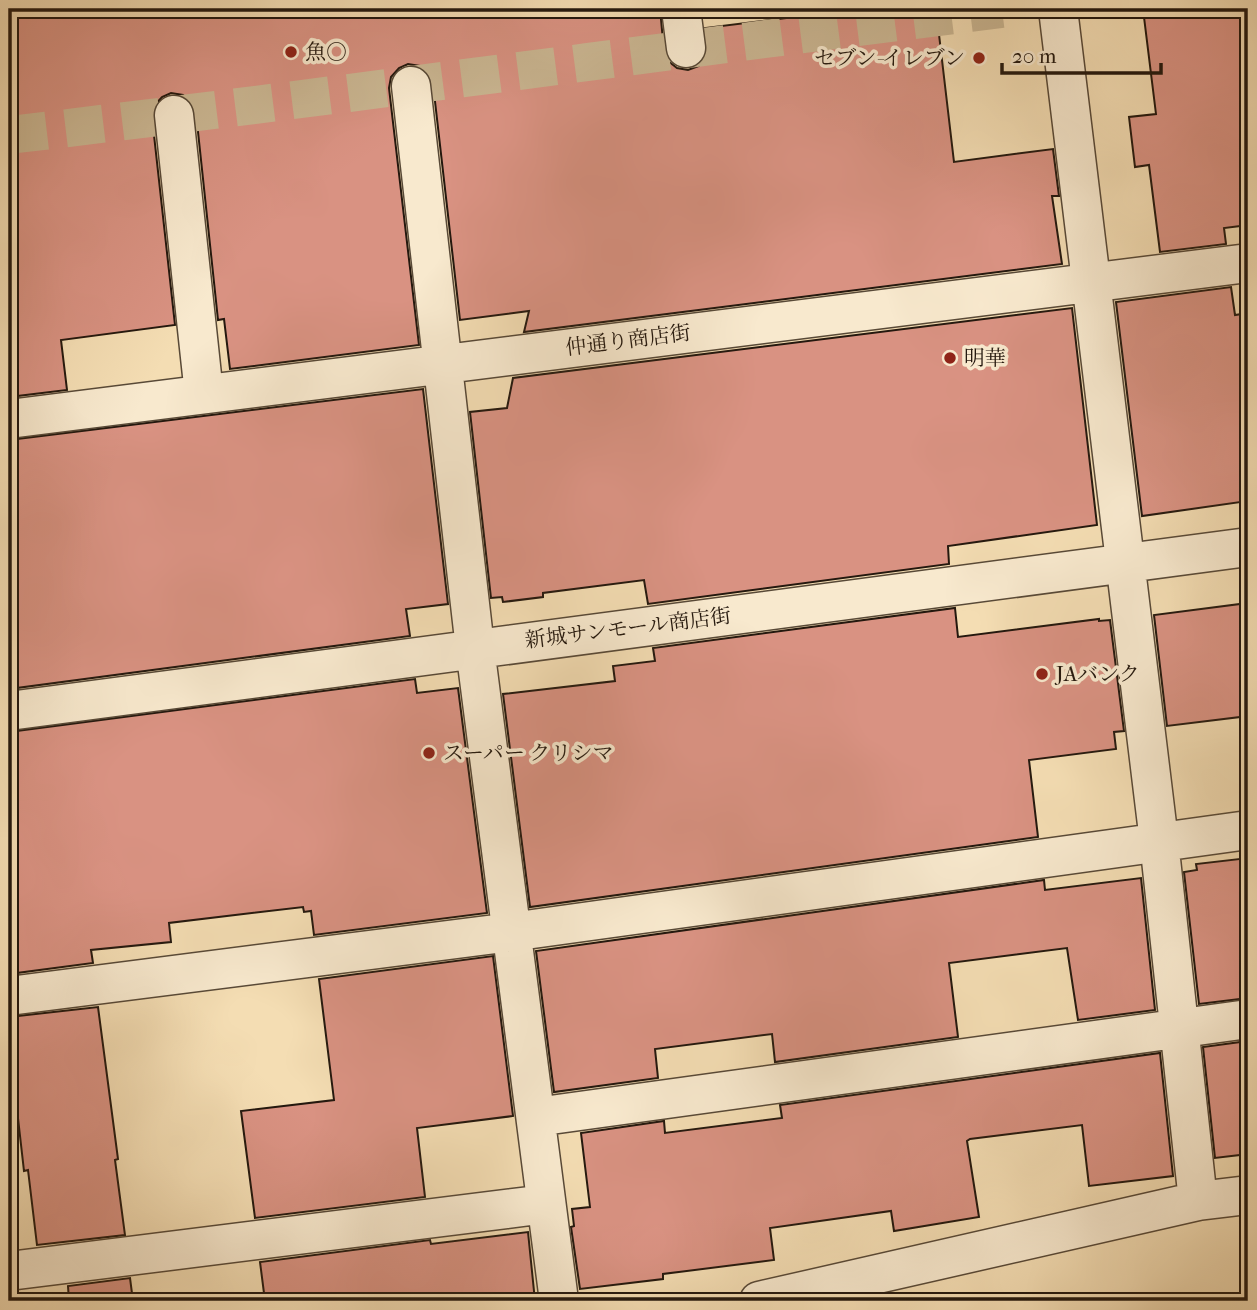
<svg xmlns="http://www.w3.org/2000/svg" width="1257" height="1310" viewBox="0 0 1257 1310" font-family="'IM FELL French Canon','Noto Serif JP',serif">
  <rect width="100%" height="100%" fill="#f4ddb3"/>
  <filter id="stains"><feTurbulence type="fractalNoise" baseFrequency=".00286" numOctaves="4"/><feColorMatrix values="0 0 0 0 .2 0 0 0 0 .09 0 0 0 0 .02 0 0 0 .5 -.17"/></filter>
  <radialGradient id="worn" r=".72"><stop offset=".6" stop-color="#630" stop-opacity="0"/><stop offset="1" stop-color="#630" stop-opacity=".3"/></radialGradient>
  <path fill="#d99282" stroke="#24180e" stroke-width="2" d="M85,9h219l1,9 73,-9h282l4,42 4,10 9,7 11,2 11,-4 7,-9 2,-12 -3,-17 155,-19h76l18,153 99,-13 6,47h-7l10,68 -538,68 5,-21 -69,9 -27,-236 -4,-10 -9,-8 -12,-2 -9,4 -8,9 -2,11 30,257 -189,24 -6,-50 -6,1 -22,-207 -4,-10 -9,-8 -12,-2 -9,4 -8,9 -2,11 23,208 -114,15 6,50 -58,7v-378z
    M1143,9h105v216l-24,3 2,16 -66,8 -11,-87 -14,2 -6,-50 27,-3z
    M1231,287l4,28 13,-2v188l-106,15 -26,-214z
    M1072,308l25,217 -149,21 1,18 -301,40 -4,-24 -101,13v4l-40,5 -1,-5 -11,1 -21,-186 37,-4 6,-30z
    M423,389l25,215 -42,5 4,27 -401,53v-249z
    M1248,603v113l-81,10 -13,-111z
    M955,608l3,29 141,-18v2l11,-1 14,111 -10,1 2,17 -87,11 9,77 -508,70 -27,-213 112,-13 -2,-15 42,-5 -2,-13z
    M415,679l2,14 41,-5 29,225 -173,22 -3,-24 -7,1 -1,-5 -134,16 2,19 -80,8 2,13 -84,11v-242z
    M1248,858v140l-49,6 -15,-132 13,-2 -1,-6z
    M1141,878l14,132 -77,10 -11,-72 -118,15 9,74 -183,25 -3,-28 -117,15 3,29 -104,14 -18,-141 508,-71 1,10z
    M493,956l20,160 -96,12 8,69 -170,21 -14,-107 93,-11 -15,-121z
    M98,1007l20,152 -3,1 10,75 -88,10 -9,-75 -4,1 -15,-132v-22z
    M1248,1041v113l-33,4 -12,-111z
    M1160,1053l13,123 -84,10 -7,-61 -112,14 -3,2 12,76 -85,14 -3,-20 -121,17 4,32 -111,14v5l-83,10 -9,-62 3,-1 -2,-17 18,-2 -9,-74 83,-12 1,12 117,-15 -2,-13z
    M528,1232l7,69h-270l-5,-39 170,-22 1,4z
    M130,1278l3,23h-64l-1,-15z"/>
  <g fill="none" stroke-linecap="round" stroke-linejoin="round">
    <path stroke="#cab692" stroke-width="38" stroke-dasharray="38 19" stroke-linecap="butt" d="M9,135c331,-39 662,-85 993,-126"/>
    <g stroke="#584937" stroke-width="41">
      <path id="minor" d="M681,9l5,39
        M1058,9l101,832 39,360
        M411,86l64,562 84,653
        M174,115l30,279
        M9,419l1239,-156
        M9,711l1239,-164
        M9,996l502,-64 737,-102
        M536,1117l712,-98
        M9,1271l537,-67
        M759,1301l439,-100 50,-6"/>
    </g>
    <use href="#minor" stroke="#f8e9ce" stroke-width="38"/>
  </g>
  <g fill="#8f2418" stroke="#f8e9ce" stroke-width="2.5">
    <circle cx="291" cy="52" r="7"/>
    <circle cx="979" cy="58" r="7"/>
    <circle cx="950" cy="358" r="7"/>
    <circle cx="1042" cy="674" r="7"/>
    <circle cx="429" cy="753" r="7"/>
  </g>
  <g text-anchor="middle" stroke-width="7" stroke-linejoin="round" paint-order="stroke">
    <g font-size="21" fill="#24180e" stroke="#f8e9ce" text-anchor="start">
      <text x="305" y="59">魚○</text>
      <text x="965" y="65" text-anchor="end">セブン-イレブン</text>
      <text x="964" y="365">明華</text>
      <text x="1056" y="681">JAバンク</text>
      <text x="443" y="760">スーパー クリシマ</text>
    </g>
    <g font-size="21" fill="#24180e" stroke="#f8e9ce">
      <text transform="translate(628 340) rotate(-7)" y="7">仲通り商店街</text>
      <text transform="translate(628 628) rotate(-7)" y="7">新城サンモール商店街</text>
    </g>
  </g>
  <rect width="1257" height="1310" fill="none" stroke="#f4ddb3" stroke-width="35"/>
  <rect x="10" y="10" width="1236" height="1289" fill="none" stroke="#24180e" stroke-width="3.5"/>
  <rect x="18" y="18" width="1222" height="1275" fill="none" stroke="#24180e" stroke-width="2"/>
  <path d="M1002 63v10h159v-10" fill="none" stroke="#24180e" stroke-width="3.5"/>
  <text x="1012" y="63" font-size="21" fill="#24180e" stroke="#f8e9ce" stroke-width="5" paint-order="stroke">20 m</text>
  <rect width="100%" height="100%" filter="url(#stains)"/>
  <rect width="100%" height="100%" fill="url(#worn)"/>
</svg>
